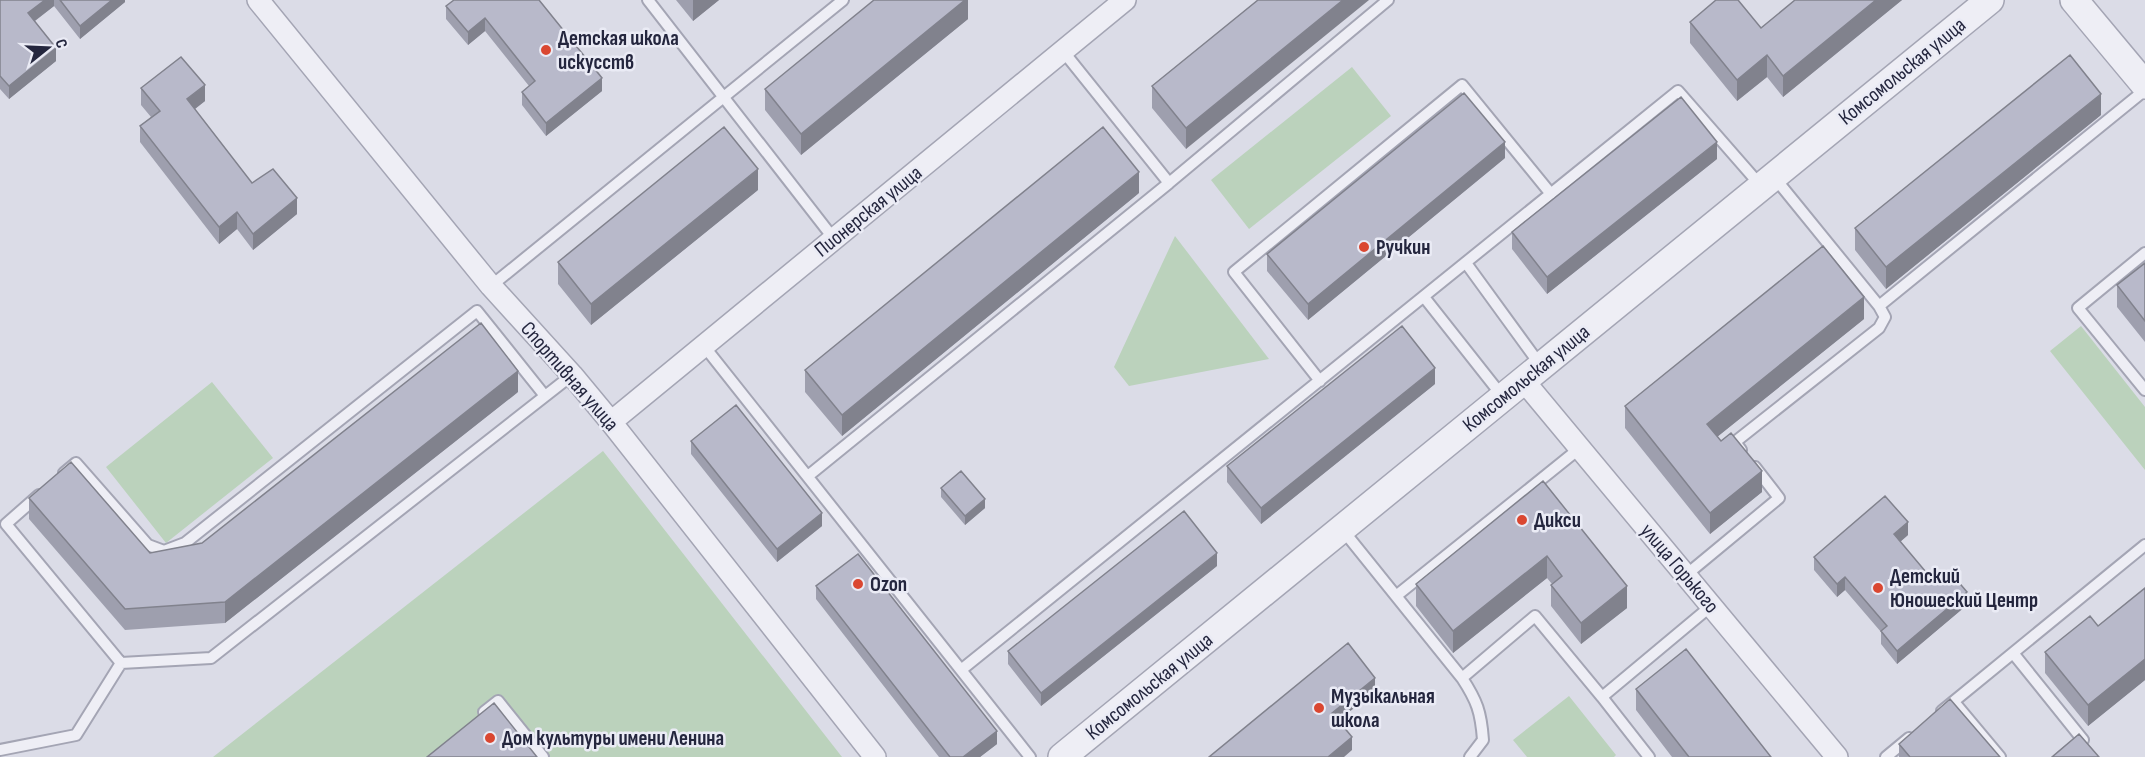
<svg xmlns="http://www.w3.org/2000/svg" width="2145" height="757" viewBox="0 0 2145 757" font-family="'Sofia Sans Condensed',sans-serif">
  <rect width="100%" height="100%" fill="#dbdce7"/>
  <path fill="#bbd2bc" d="M1352,67l39,49 -142,113 -38,-49z
    M1175,236l94,123 -140,27 -15,-19z
    M2081,326l64,81v63l-95,-119z
    M212,382l61,76 -107,85 -60,-76z
    M603,451l239,306h-629z
    M1569,696l47,59 -2,2h-87l-14,-17z"/>
  <g fill="none" stroke-linecap="round" stroke-linejoin="round">
    <g stroke="#a4a5b4" stroke-width="14">
      <path id="service" d="M648,0l186,239
        M1063,51l106,132 219,-183
        M1774,177l105,129 266,-216
        M2145,253l-67,55 67,82
        M1466,263l75,103
        M491,286l352,-286
        M1424,297l79,100
        M704,346l326,411
        M1320,381l-86,-109 228,-187 89,109
        M1741,450l-6,-8 144,-114 6,-11 -6,-11
        M64,473l12,-10 72,82 16,6 21,-8 292,-232 68,85
        M808,476l361,-293
        M39,495l-33,29 115,139
        M1342,529l120,149c15,23 19,34 21,62l-13,17
        M1686,575l93,-77 -24,-31
        M1396,596l184,-148
        M2013,653l70,87 -21,17
        M121,663l90,-5 361,-283
        M961,670l717,-579 83,95
        M1462,678l73,-62 67,81 109,-91
        M1602,697l47,60
        M1954,702l46,55
        M1942,711l203,-166
        M484,712l14,-11 45,56
        M0,750l76,-15 45,-72
        M1886,757l23,-19"/>
    </g>
    <g stroke="#a4a5b4" stroke-width="24">
      <path id="minor" d="M258,0l233,286 81,89 39,47 264,335
        M1523,380l314,377
        M611,422l514,-422"/>
    </g>
    <g stroke="#a4a5b4" stroke-width="30">
      <path id="tertiary" d="M2074,0l71,85
        M1062,757l928,-757"/>
    </g>
    <use href="#service" stroke="#eeeef5" stroke-width="10"/>
    <use href="#minor" stroke="#eeeef5" stroke-width="21"/>
    <use href="#tertiary" stroke="#eeeef5" stroke-width="27"/>
  </g>
  <path fill="#9e9fae" d="M0,0h125v2l-45,37 -26,-33 -19,15 21,40 -47,38 -9,-10z
    M539,0l63,91 -56,45 -24,-31v-13l7,-6 -44,-55 -17,14 -22,-26v-13z
    M676,0h43l-26,21z
    M968,0v19l-167,136 -36,-45v-21z
    M1258,0l-72,149 -34,-41v-22z
    M1795,0h107l-119,97 -16,-20 -30,24 -47,-58v-21l71,6z
    M141,88l64,13 -10,8 57,74 45,31 -44,36 -16,-21 -18,15 -79,-102v-16l11,-9 -10,-12z
    M2101,115l-215,174 -31,-39v-22z
    M1505,158l-197,162 -41,-49v-17z
    M1717,159l-170,135 -35,-45v-17z
    M758,190l-167,135 -33,-41v-22z
    M1139,193l-297,243 -37,-44v-22z
    M2145,263v79l-28,-35v-22z
    M1864,319l-147,118 45,55 -52,42 -85,-106v-22z
    M1435,384l-174,140 -34,-42v-16z
    M518,392l-293,231 -100,7 -96,-111v-21l121,55 52,-10z
    M691,441l131,85 -45,36 -86,-108z
    M1543,481l84,127 -46,36 -30,-38v-21l1,-1 -5,-6 -94,75 -37,-47v-22z
    M941,488l44,20 -20,17 -24,-28z
    M1908,535l-8,7 36,42 31,21 -70,59 -16,-20v-12l-36,-42 -8,7 -23,-27v-13z
    M1217,566l-176,140 -33,-42v-13z
    M816,586l181,158 -17,13h-41l-123,-158z
    M2145,588v92l-57,46 -43,-53v-21l53,-26z
    M1636,689l135,68h-99l-36,-47z
    M1899,744l101,13h-101z"/>
  <path fill="#81828d" d="M45,0h9v6l-26,20v-13z
    M112,0h13v2l-45,37v-13z
    M693,0h26l-26,21z
    M965,0h3v19l-167,136v-21z
    M1343,0h26l-183,149v-21z
    M1876,0h26l-119,97v-21z
    M485,18v13l-17,14v-13z
    M56,48v13l-47,38v-13z
    M1767,55v22l-30,24v-21z
    M602,78v13l-56,45v-13z
    M205,85v16l-18,14v-16z
    M2101,94v21l-215,174v-22z
    M1505,142v16l-197,162v-16z
    M1717,142v17l-170,135v-17z
    M758,169v21l-167,135v-21z
    M1139,172v21l-297,243v-21z
    M297,198v16l-44,36v-16z
    M237,212v17l-18,15v-17z
    M1864,297v22l-157,126v-21z
    M1435,368v16l-174,140v-16z
    M518,371v21l-293,231v-21z
    M1762,471v21l-52,42v-21z
    M985,499v9l-20,17v-9z
    M822,513v13l-45,36v-13z
    M1908,522v13l-14,12v-13z
    M1217,553v13l-176,140v-13z
    M1547,556v22l-94,75v-22z
    M1845,577v13l-8,7v-13z
    M1627,586v22l-46,36v-21z
    M1967,592v13l-70,59v-13z
    M2145,659v21l-57,46v-21z
    M1375,678v13l-43,35v-13z
    M997,731v13l-17,13h-17z
    M1352,737v13l-8,7h-16z"/>
  <path fill="#b8b9ca" stroke="#81828d" stroke-width="1.5" d="M0,0h45l-17,13 28,35 -47,38 -9,-10z
    M60,0h52l-32,26z
    M454,0h85l63,78 -56,45 -24,-31 13,-11 -50,-63 -17,14 -22,-26z
    M874,0h91l-164,134 -36,-45z
    M1258,0h85l-157,128 -34,-42z
    M1716,0h22l23,28 34,-28h81l-93,76 -16,-21 -30,25 -47,-58z
    M2070,55l31,39 -215,173 -31,-39z
    M181,57l24,28 -18,14 65,84 21,-14 24,29 -44,36 -16,-22 -18,15 -79,-101 20,-15 -19,-23z
    M1464,93l41,49 -197,162 -41,-50z
    M1681,97l36,45 -170,135 -35,-45z
    M724,127l34,42 -167,135 -33,-42z
    M1103,127l36,45 -297,243 -37,-45z
    M1823,246l41,51 -157,127 14,17 10,-8 31,38 -52,42 -85,-107z
    M2145,263v58l-28,-36z
    M481,323l37,48 -293,231 -100,7 -96,-111 42,-36 79,91 52,-10z
    M1402,326l33,42 -174,140 -34,-42z
    M736,405l86,108 -45,36 -86,-108z
    M961,471l24,28 -20,17 -24,-28z
    M1543,481l84,105 -46,37 -30,-38 11,-9 -15,-20 -94,75 -37,-47z
    M1885,496l23,26 -14,12 42,50 14,-12 17,20 -70,59 -16,-20 6,-5 -42,-49 -8,7 -23,-27z
    M1184,511l33,42 -176,140 -33,-42z
    M858,554l139,177 -34,26h-13l-134,-171z
    M2145,588v71l-57,46 -43,-53 45,-36 8,10z
    M1348,643l27,35 -43,35 20,24 -24,20h-119z
    M1686,649l85,108h-82l-53,-68z
    M1950,699l50,58h-90l-11,-13z
    M494,703l43,54h-110z
    M2079,734l20,23h-47z"/>
  <g fill="#da4731" stroke="#eaebf5" stroke-width="2">
    <circle cx="546" cy="50" r="6"/>
    <circle cx="1364" cy="247" r="6"/>
    <circle cx="1522" cy="520" r="6"/>
    <circle cx="858" cy="584" r="6"/>
    <circle cx="1878" cy="588" r="6"/>
    <circle cx="1319" cy="708" r="6"/>
    <circle cx="490" cy="738" r="6"/>
  </g>
  <g text-anchor="middle" stroke-width="5" stroke-linejoin="round" paint-order="stroke">
    <g font-size="21" font-weight="bold" fill="#24263e" stroke="#eaebf5" text-anchor="start">
      <text x="558" y="45">Детская школа<tspan x="558" dy="24">искусств</tspan></text>
      <text x="1376" y="254">Ручкин</text>
      <text x="1534" y="527">Дикси</text>
      <text x="1890" y="583">Детский<tspan x="1890" dy="24">Юношеский Центр</tspan></text>
      <text x="870" y="591">Ozon</text>
      <text x="1331" y="703">Музыкальная<tspan x="1331" dy="24">школа</tspan></text>
      <text x="502" y="745">Дом культуры имени Ленина</text>
    </g>
    <g font-size="21" fill="#24263e" stroke="#eaebf5">
      <text transform="translate(1902 71) rotate(-39)" y="7">Комсомольская улица</text>
      <text transform="translate(868 211) rotate(-39)" y="7">Пионерская улица</text>
      <text transform="translate(570 376) rotate(49)" y="7">Спортивная улица</text>
      <text transform="translate(1526 378) rotate(-39)" y="7">Комсомольская улица</text>
      <text transform="translate(1680 568) rotate(50)" y="7">улица Горького</text>
      <text transform="translate(1149 686) rotate(-39)" y="7">Комсомольская улица</text>
    </g>
  </g>
  <g transform="translate(48 48) rotate(72)" stroke="#eaebf5" stroke-width="4.5" paint-order="stroke">
  <path d="M0-4.5L10 22L0 15L-10 22Z" fill="#24263e"/>
  <text y="-9" font-size="16" font-weight="bold" text-anchor="middle" fill="#24263e">С</text>
  </g>
</svg>
